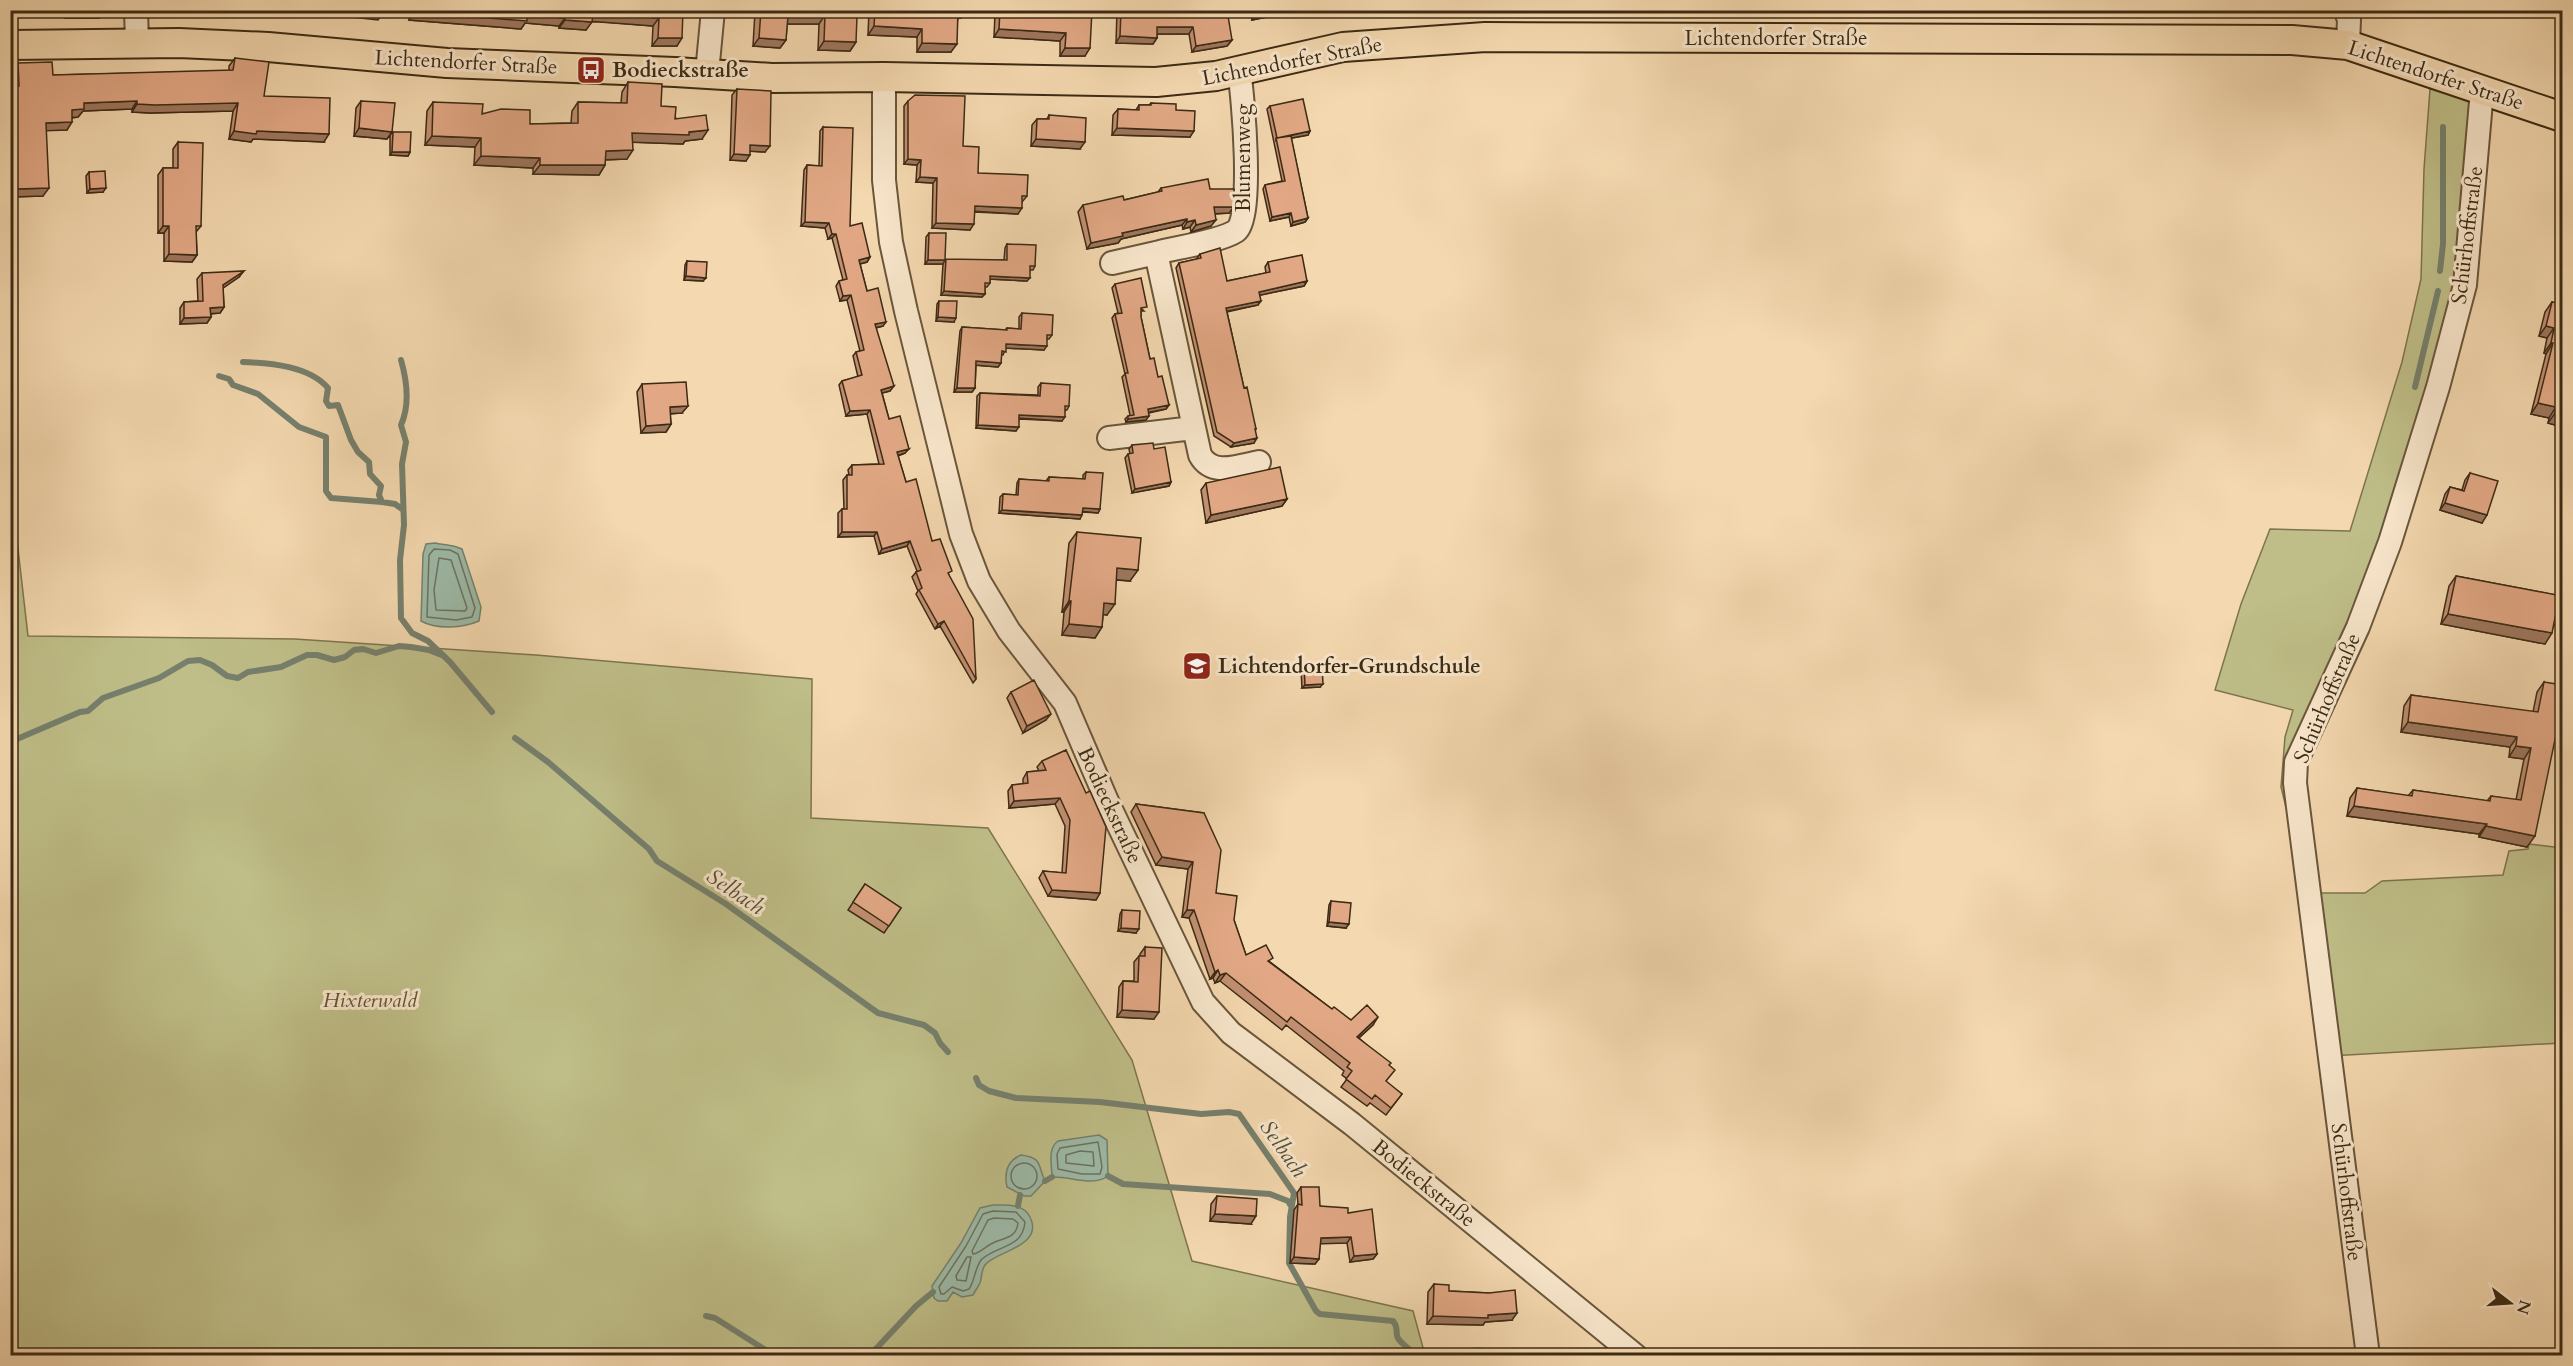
<svg xmlns="http://www.w3.org/2000/svg" width="2573" height="1366" viewBox="0 0 2573 1366" font-family="Cardo,serif">
  <rect width="100%" height="100%" fill="#f4d8af"/>
  <filter id="stains"><feTurbulence type="fractalNoise" baseFrequency=".00333" numOctaves="4"/><feColorMatrix values="0 0 0 0 .2 0 0 0 0 .09 0 0 0 0 .02 0 0 0 .5 -.17"/></filter>
  <radialGradient id="worn" r=".72"><stop offset=".6" stop-color="#630" stop-opacity="0"/><stop offset="1" stop-color="#630" stop-opacity=".3"/></radialGradient>
  <path fill="#bfbe88" stroke="#7e744e" stroke-width="1.5" d="M2431,76l50,16 -19,192 -48,173 -111,284 4,152 -26,-106 4,-50 8,-27 -78,-20 26,-86 29,-75 80,2 52,-169 19,-83 3,-110z
    M10,479l18,157 267,3 241,16 276,24 -1,139 177,10 144,232 60,201 221,50 12,44h-1414z
    M2529,844l33,4v195l-232,13 -21,-163h56l17,-12 121,-6 6,-24 19,-2z"/>
  <path fill="#9cbaa8" stroke="#76806d" stroke-width="1.5" d="M435,543c12,3 15,0 27,6l19,58 -2,14c-16,7 -42,9 -58,0l2,-67 3,-10z
    M1099,1135l8,5 1,36c-15,11 -38,0 -56,1 0,-12 -5,-28 6,-36z
    M1021,1155c22,3 16,9 24,26l-14,15h-7l-17,-9c-3,-14 0,-26 14,-32z
    M993,1205c13,0 30,-2 37,12 15,30 -37,35 -45,48 -4,5 -3,13 -5,18 -2,4 -5,8 -7,12l-11,2 -9,-5 -6,9h-9l-4,-3 -2,-12 29,-43 19,-35z"/>
  <g fill="none" stroke-linecap="round" stroke-linejoin="round">
    <path stroke="#6c725e" stroke-width="1.5" d="M434,549l16,1 8,4 17,54 -3,9 -16,3 -29,-3 2,-62z
      M439,558l12,2 16,48 -2,3 -29,-1 -2,-20z
      M1098,1142l4,25 -2,7h-18l-24,-5 -1,-15 3,-6z
      M1080,1151l13,1 1,14 -28,-3v-8z
      M1011 1176a13 13 0 1 1 26 0a13 13 0 1 1-26 0Z
      M993,1211l23,1 9,10c-2,26 -27,23 -43,37 -7,7 -7,22 -13,30l-6,2 -11,-4 -8,7h-3l-2,-7 27,-41 17,-32z
      M994,1218l19,1 5,4c-2,17 -16,14 -27,21 -6,3 -11,9 -18,10l-1,-3 16,-31z
      M971,1257l-5,24 -9,-1 -1,-4 11,-19z"/>
    <path stroke="#76806d" stroke-width="6" d="M2440,271l3,-27v-117
      M401,360c6,21 9,45 0,65l5,17 -4,22 2,61 -4,35 1,58 11,15 16,8 22,21 42,50
      M243,362c28,1 66,4 85,26l-2,13 3,5 9,-1 13,35 7,12 11,10 1,12 11,12 -2,9 3,7 13,2 7,5
      M219,376l10,3 4,6 25,9 41,33 27,10v54l5,7 51,4
      M2415,387l23,-96
      M515,738l33,24 101,87 8,12 69,43 152,109 46,12 11,8 5,10 8,9
      M10,742l70,-30 8,-1 15,-13 56,-20 29,-17 12,-1 12,5 15,11 11,2 10,-6 33,-5 26,-12h10l17,5 11,-3 9,-7 9,-1 13,4 23,-7 12,1 18,3 15,6
      M976,1078l3,7 10,6 27,7 84,4 101,12 28,-2 10,2 55,79 -4,24 -1,46 27,48 4,3 73,7c5,6 3,8 4,15 3,9 14,11 17,20
      M1108,1176l15,8 147,10 18,7 3,5
      M1045,1181l7,-4
      M1018,1206l2,-11
      M706,1316l9,2 60,38
      M866,1356l7,-4 43,-46 17,-14
      M1455,1356c12,-6 29,-9 40,0"/>
    <g stroke="#6a563b" stroke-width="26">
      <path id="minor" d="M136,10l1,33
        M2345,10l4,9 -1,26
        M1239,71c4,24 15,147 -3,160 -15,10 -61,17 -80,22l44,202c12,22 38,11 59,7
        M707,73l6,-63
        M884,77v103l7,62 15,69 55,223 18,47 30,50 56,72 42,98 96,201 28,31 121,91 284,232
        M1112,263l44,-10
        M1109,438l84,-10
        M2368,1356l-73,-573 1,-21 62,-135 32,-85 48,-155 27,-102 17,-195"/>
    </g>
    <g stroke="#3c2a14" stroke-width="32">
      <path id="major" d="M10,45l169,-2 89,4 179,16 228,9 97,6 112,-1 272,5 60,-6 127,-29 142,-10 807,3 56,5 214,72"/>
    </g>
    <use href="#minor" stroke="#f8e6cb" stroke-width="22"/>
    <use href="#major" stroke="#f4d8af" stroke-width="28"/>
  </g>
  <path fill="#c29072" stroke="#3c2a14" stroke-width="1.5" d="M65,10h39l-5,8h-34z
    M410,10h273l-6,36h-25l1,-20 -61,-5 -6,9 -27,-2v-2l-34,-3 -4,6 -112,-9z
    M753,10h88v6l15,26 -6,9 -32,-1 1,-26h-32l-1,16 -6,8 -27,-2 2,-35z
    M869,10h223l-7,46h-25v-15l-66,-4 1,-24h-30l-4,5h-3l-7,34h-34v-15l-49,-2z
    M1117,10h92v2l23,28 -5,6 -35,6 -3,-18h-32v4l-4,6 -37,-1z
    M1250,10h34l-3,4 -29,6z
    M235,58l29,38 60,46 -71,-3 -2,3 -22,-3 4,-28 -83,2 -18,-1v-3l-49,2 -5,6 -6,1 -5,12h-21l-3,66 -32,1 -1,-110h3l-1,-16 6,-8 35,12 176,-4v-5z
    M628,82l33,24 41,33 -17,2 -2,3 -51,-2 -5,17 -22,1v5l-6,10 -66,-1v-6l-59,-3 1,-18 -50,-2 2,-34 6,-9 97,22 41,-1 1,-12 6,-9 43,1 1,-11z
    M737,89l28,63 -15,-1 -4,10 -16,-1 2,-65z
    M361,101l31,31 -5,7 -33,-3 2,-28z
    M908,101l55,45 15,27 49,23 -5,6 -4,12 -44,-2 -4,18 -38,-2 1,-45 -17,-1 1,-17 -13,-1v-58z
    M1151,103l25,7 14,27 -78,-2 1,-20 5,-6 18,1 3,-5h10z
    M1270,106l40,25 -2,4 -17,3 17,80 -3,4 -14,4 -2,-9 -19,4 -7,-32 2,-4 17,-4 -15,-72z
    M1049,115l31,34 -49,-3 1,-21 5,-6h10z
    M823,127l27,99 20,31 -3,5 -7,2 7,27 16,35 -7,2 14,63 -8,2 7,26 16,34 -7,3 8,26 26,59 17,34 27,104 -3,4 -33,-57 -5,3 -19,-35 2,-3 -6,-14 5,-6 -10,-25 -28,8 -5,-18 -36,1v-24l4,-4h2l-1,-29 4,-5h2l-1,-5 4,-5 27,-1 -12,-50 -21,2 -7,-31 3,-4 16,-4 -5,-21 3,-4 4,-1 -13,-51 -7,1 -4,-15 3,-5 4,-1 -11,-42 -4,1 -3,-11 -24,-2 3,-56 3,-5 12,1 1,-35z
    M393,132l17,20 -2,4 -18,-1v-20z
    M178,142l23,84 -5,6 1,23 -5,7 -28,-1v-28h-6v-58l5,-7h10v-19z
    M89,172l14,20 -16,1 -1,-17z
    M1161,188l49,1 19,24 -14,1 -4,12 -20,6 -1,-5 -7,2 -1,-4 -61,14 -3,4 -31,6 -9,-37 5,-7 41,-5 34,-8z
    M929,233l16,27h59l1,-12 2,-4 28,22 -2,4h-3l-3,11 -37,-2v4l-3,4h-2v7l-3,3 -41,-2 2,-31h-18l1,-27z
    M1200,254l27,27 39,-8 -1,-6 3,-5 39,19 -3,5 -44,9 -2,10 -31,7 17,76 12,41 -1,2 -1,12 -23,4 -17,-11 -38,-168 3,-5 18,-4v-1z
    M687,261l16,20 -19,-1 1,-15z
    M202,273l37,4 -16,11 1,19 -4,6 -9,1v3l-4,6 -27,1v-16l4,-6 14,-1 -1,-22z
    M1115,284l29,27h-3v6l9,42 19,46 -3,4 -17,4 -3,7 -20,2 -1,-3 3,-3 2,-1 -8,-38 3,-3 -13,-56 3,-4 3,-1 -6,-25z
    M2559,296l3,1v130l-14,-4 1,-5 -18,-4 15,-60 -2,-1 3,-15 -8,-2 6,-24 7,-10 3,1z
    M939,301l15,21 -18,-1 1,-17z
    M1022,313l30,22 -3,4h-2l-3,11 -38,-2 -3,7h-2v8l-3,4 -22,-2 -1,23 -3,4h-18l6,-61 2,-4 43,3 2,-2 12,1v-12z
    M1041,383l28,23 -2,4h-2l-3,11 -43,-2 -3,12 -40,-3 1,-32 3,-3 58,2v-8z
    M642,384l40,29 -12,1 1,10 -5,8 -25,1 -4,-41z
    M1132,445l22,4 17,33 -2,4 -37,7 -7,-35 3,-4h2l-1,-5z
    M1086,472l14,37 -2,4 -16,-1 -2,7 -81,-6 1,-16 3,-3 13,1 1,-12 2,-4 27,2 3,-4 34,2v-4z
    M2470,473l12,50 -42,-13 5,-16 5,-7 12,3 3,-10z
    M1206,483l81,16 -5,7 -76,17 -5,-33z
    M1077,532l53,49 -14,-1 -9,35 -4,-1 -1,13 -7,11 -33,-3 2,-23h-2l7,-69z
    M2456,576l105,20 1,-2v33l-8,-2 -9,19 -104,-20 8,-38z
    M1304,667l16,20 -18,1 -1,-18z
    M2544,682l18,56 -7,-1 -28,110 -48,-10v-3l-132,-18 3,-18 7,-10 51,8 5,-6 74,11 4,-5 25,4 8,-41 -15,-2 1,-10 -109,-15 3,-26 7,-11 122,17 4,-20z
    M1011,692l35,28 -23,13 -16,-35z
    M1066,750l34,143 -4,7 -48,-4 -9,-18 4,-7 19,2 3,-47 -10,-22 -46,4 -1,-17 4,-6 11,-1v-5l4,-7 12,-1 -2,-4 5,-6z
    M1136,804l68,9 12,80 18,27 12,35 24,7 62,47 19,11 22,5 -14,13 30,27 -3,17 16,12 -16,21 -16,-12 -3,3 -26,-19 6,-8 -5,-4 2,-4 -58,-46 -4,5 -62,-49 -5,2 -2,-5 -3,1 -21,-61 -7,-1 6,-48 -32,-4 -25,-53z
    M865,884l36,24 -17,25 -36,-23z
    M1331,901l15,27 -19,-2 2,-21z
    M1122,910l14,23 -18,-2 2,-17z
    M1145,947l9,72 -37,-2 2,-30 4,-6h11v-19l5,-6h1v-2z
    M1301,1187l19,19 28,7 29,41 -4,5 -23,3 -3,-19h-27l-1,16 -4,5 -25,-1 4,-53 4,-6 -1,-11z
    M1217,1196l34,28 -41,-3 1,-17z
    M1434,1284l15,7 40,2 23,27 -27,2 -2,3 -56,-1 1,-32z"/>
  <path fill="#9e765d" stroke="#3c2a14" stroke-width="1.5" d="M287,10h89l8,1 -6,9z
    M957,10h40l-2,3h-30l-4,5h-9z
    M1267,10h17l-3,4 -29,6 5,-8z
    M69,11h35l-5,7h-34z
    M415,12l112,3 38,3 -6,8 -34,-3 -4,6 -112,-9z
    M593,13l66,5 -6,8 -66,-5z
    M825,15l-6,9h-37l6,-8z
    M565,20l27,2 -6,8 -27,-2z
    M874,26l48,3 -5,8 -49,-2z
    M1157,27h36l-4,7h-36z
    M999,29l67,4 -6,8 -66,-4z
    M1120,36l37,2 -4,6 -37,-1z
    M658,38h24l-5,8h-25z
    M759,38l27,2 -6,8 -27,-2z
    M1232,40l-5,6 -35,6 4,-6z
    M824,41l32,1 -6,9 -32,-1z
    M922,43l35,1 -6,8h-34z
    M1065,48h25l-5,8h-25z
    M137,101l-5,8 -49,2 -5,6 -12,1 6,-8 12,-7z
    M238,103l-5,8 -83,2 -18,-1 5,-8z
    M72,122l-5,8 -27,1 6,-8z
    M359,128l33,4 -5,7 -33,-3z
    M1117,128l77,3 -4,6 -78,-2z
    M708,130l-6,9 -17,2 -2,3 -58,-2 7,-9 57,-1z
    M234,131h23l72,3 -5,8 -71,-3 -2,3 -22,-3z
    M1310,131l-2,4 -32,6v-2z
    M432,136l49,2 -6,9 -50,-2z
    M1036,139l49,3 -5,7 -49,-3z
    M750,145l20,1 -5,6 -19,-1z
    M633,150l-6,9 -28,1 7,-9z
    M392,152h18l-2,4 -18,-1z
    M734,154l16,1 -4,6 -16,-1z
    M481,156l59,2 -7,10 -59,-3z
    M908,159l13,1 -4,5 -13,-1z
    M540,165h65l-6,10 -66,-1z
    M920,177l17,1 -4,5 -17,-1z
    M49,188l-6,8 -32,1 6,-8z
    M106,188l-3,4 -16,1 3,-4z
    M975,206l47,2 -4,6 -47,-3z
    M1214,207h20l-5,6 -19,1z
    M1291,213l-2,4 -19,4 2,-4z
    M1308,218l-3,4 -14,4 2,-4z
    M1187,219l-5,6 -61,14 -3,4 -31,6 4,-6 31,-10z
    M1195,220l-5,7 -7,2 4,-7z
    M1216,220l-5,6 -20,6 5,-7z
    M805,222l24,1 -4,5 -24,-2z
    M936,223l38,1 -4,6 -38,-2z
    M163,226h6l-5,7h-6z
    M832,234h4l-4,4 -4,1z
    M169,254l28,1 -5,7 -28,-1z
    M870,257l-3,5 -11,3 3,-5z
    M928,260h17l-2,4h-18z
    M244,271l-5,6 -20,14 4,-6z
    M686,276l20,2 -3,3 -19,-1z
    M990,276l40,2 -3,3 -39,-2z
    M1307,281l-3,5 -48,10 3,-4z
    M944,291l41,3 -3,3 -41,-2z
    M851,295l-4,5 -7,1 3,-5z
    M1261,301l-3,4 -35,7 3,-4z
    M224,307l-4,6 -14,1 4,-6z
    M211,317l-4,6 -27,1 4,-6z
    M938,317l18,1 -2,4 -18,-1z
    M886,322l-3,4 -12,3 4,-5z
    M2546,326l8,2 -7,10 -8,-2z
    M2551,343h2l-7,11 -2,-1z
    M1006,344l41,2 -3,4 -40,-2z
    M976,361l25,2 -3,4 -25,-2z
    M894,386l-4,5 -12,3 3,-4z
    M957,388h18l-3,4h-18z
    M2538,403l18,4 -7,11 -18,-4z
    M1169,405l-3,4 -21,4 3,-4z
    M688,406l-6,7 -17,1 5,-7z
    M870,410l-3,4 -21,2 4,-5z
    M2555,413l7,2v12l-14,-4z
    M1019,415l46,2 -3,4 -45,-3z
    M1149,416l-3,4 -20,2 2,-3z
    M671,424l-5,8 -25,1 5,-7z
    M978,425l41,2 -3,4 -40,-3z
    M1257,438l-3,5 -23,4 3,-4z
    M909,449l-4,4 -12,4 4,-5z
    M1171,482l-2,4 -37,7 3,-4z
    M1287,499l-5,7 -76,17 5,-8z
    M2445,503l42,12 -5,8 -42,-13z
    M1083,508l17,1 -2,4 -18,-2z
    M1002,510l80,5 -2,4 -81,-6z
    M842,532h35l-3,4 -36,1z
    M910,541l-3,5 -28,8 3,-5z
    M1117,568l21,2 -8,11 -21,-2z
    M1069,601h2l-7,11h-2z
    M1104,603l11,1 -8,11 -10,-1z
    M2556,613l6,2v12l-14,-3z
    M2448,614l104,19 -7,11 -104,-20z
    M944,621l-4,5 -5,3 3,-5z
    M1069,624l33,3 -7,11 -33,-3z
    M1323,684l-3,3 -18,1 3,-3z
    M1051,714l-5,6 -23,13 4,-7z
    M2408,722l109,15 -7,10 -109,-15z
    M2558,725l4,1v12l-12,-2z
    M2516,746l15,2 -7,11 -15,-2z
    M1060,798l-5,6 -46,4 5,-7z
    M2354,806l133,18 -8,10 -132,-18z
    M2486,826l49,10 -8,11 -48,-10z
    M1162,857l31,5 -5,7 -32,-4z
    M1052,890l48,3 -4,7 -48,-4z
    M1187,910h7l-5,8 -7,-1z
    M1329,922l20,2 -3,4 -19,-2z
    M1121,928l18,1 -3,4 -18,-2z
    M1218,970l-5,8 -3,1 5,-7z
    M1226,973l-6,8 -5,2 5,-8z
    M1122,1010l37,2 -5,7 -37,-2z
    M1378,1017l-5,8 -21,19 5,-7z
    M1215,1214l41,2 -5,8 -41,-3z
    M1351,1237l-4,6 -31,1 5,-6z
    M1377,1254l-4,5 -23,3 4,-6z
    M1294,1257l25,2 -4,5 -25,-1z
    M1517,1313l-5,7 -27,2 -2,3 -56,-1 6,-8 55,-1z"/>
  <path fill="#e2a885" stroke="#3c2a14" stroke-width="1.5" d="M69,10h35v1h-35z
    M415,10h268l-1,28h-24l1,-20 -66,-5 -1,9 -27,-2v-2l-38,-3v6l-112,-9z
    M761,10h80v6h16l-1,26 -32,-1 1,-26 -37,1 -2,24 -27,-2z
    M875,10h83l-1,34 -35,-1v-14l-48,-3z
    M1000,10h92l-2,38h-25l1,-15 -67,-4z
    M1121,10h88v2l18,-2 5,30 -36,6 -3,-19h-36v11l-37,-2z
    M235,58l34,4 -5,34 66,2 -1,36 -72,-3 -1,3 -22,-3 4,-28 -83,2 -18,-1v-3l-53,2v6l-12,1v12l-26,1 3,65 -32,1 -5,-85h-2v-17l9,-1 -1,-23 34,-1 1,13 180,-5z
    M628,82l34,2 -1,22 15,1 -1,12 31,-4 2,15 -19,2v3l-57,-2 1,17 -27,1 -1,14h-65v-7l-59,-2v-18l-49,-2 1,-34 50,2 -1,10 19,-5 29,1v14l48,-1v-21l49,1z
    M737,89l34,2 -1,55 -20,-1v10l-16,-1z
    M915,95l50,1 -2,50 16,1 -1,26 50,2 -1,21h-5v12l-47,-2 -1,18 -38,-1 1,-45 -17,-1 1,-17 -13,-1v-58z
    M1303,99l7,32 -33,7 -7,-32z
    M361,101l34,2 -3,29 -33,-4z
    M1151,103l25,1v6l19,1 -1,20 -77,-3 1,-19 21,1v-5h12z
    M1049,115l37,3 -1,24 -49,-3 1,-20h12z
    M823,127l30,1 -3,98 12,-3 8,34 -11,3 8,31 11,-3 8,34 -11,2 19,62 -13,4 8,29 11,-3 9,33 -12,3 9,30 10,-3 16,62 8,-2 12,32 -4,2 25,46 3,60 -32,-58 -6,3 -19,-34 3,-2 -6,-16 5,-2 -11,-29 -28,8 -5,-17h-35v-23h5v-34h5v-10l32,-1 -14,-54 -20,1 -8,-30 20,-6 -6,-23 8,-2 -13,-55 -8,1 -4,-15 8,-2 -11,-45h-4l-3,-11 -24,-1 2,-57 15,1z
    M393,132h18l-1,20h-18z
    M1291,136l17,82 -15,4 -2,-9 -19,4 -7,-32 20,-4 -9,-43z
    M178,142l25,1 -2,83h-5l1,29 -28,-1v-28h-6v-58h15z
    M105,171l1,17 -16,1 -1,-17z
    M1208,179l2,10h24v18h-20l2,13 -20,5 -1,-5 -8,2v-3l-65,14 1,3 -32,7 -8,-38 40,-9 1,4 38,-9 -1,-3z
    M929,233h17l-1,27h-17z
    M1007,244l29,1 -1,21h-5v12l-40,-2v7h-5v11l-41,-3 2,-32 61,1z
    M1220,248l7,33 43,-9 -2,-10 34,-7 5,26 -48,11 2,9 -35,7 18,80 3,-1 9,42h-1l2,9 -23,5 -17,-11 -38,-169 22,-5 -1,-4z
    M687,261l20,1 -1,16 -20,-2z
    M244,271l-21,14 1,22 -14,1 1,9 -27,1v-16l19,-1 -1,-28z
    M1141,278l6,29 -6,1v9l9,42 4,-1 4,19 4,-1 7,29 -21,4 1,7 -21,3v-3l6,-1 -9,-42h3l-13,-59 7,-1 -7,-29z
    M2559,296l3,1v118l-7,-2 1,-6 -18,-4 15,-60h-2l3,-15 -8,-2 6,-24 6,1z
    M939,301h18l-1,17 -18,-1z
    M1022,313l31,2 -1,20h-5v11l-41,-2v8l-4,-1 -1,12 -25,-2 -1,27h-18l5,-61 45,3v-2l14,1z
    M686,382l2,24 -18,1 1,17 -25,2 -4,-42z
    M1041,383l29,2 -1,21h-4v11l-46,-2v12l-41,-2 2,-32 60,3z
    M1153,443l1,6 11,-2 6,35 -36,7 -7,-35 5,-1 -1,-8z
    M1280,467l7,32 -76,16 -5,-32z
    M1086,472l17,1 -3,36 -17,-1 -1,7 -80,-5 1,-16 15,1 1,-16 30,2v-4l36,2z
    M2470,473l28,8 -11,34 -42,-12 5,-16 14,4z
    M1077,532l64,6 -3,32 -21,-2 -2,36 -11,-1 -2,24 -33,-3 2,-23h-2z
    M2456,576l106,20v19l-6,-2 -4,20 -104,-19z
    M1322,666l1,18 -18,1 -1,-18z
    M1034,680l17,34 -24,12 -16,-34z
    M2544,682l18,3v41l-4,-1 -23,111 -49,-10 1,-2 -133,-18 3,-18 55,8 1,-6 77,11 1,-5 30,4 10,-52 -15,-2 1,-9 -109,-15 3,-27 127,17z
    M1066,750l20,43 4,-2 16,36 -6,66 -48,-3 -9,-19 23,2 4,-53 -10,-22 -46,3 -2,-16 16,-2 -1,-11 19,-2 -4,-9z
    M1136,804l68,9 17,37 -5,43 21,3 -3,24 12,35 20,-10 7,13 -5,3 64,48 2,-2 17,13 16,-15 11,12 -21,20 34,26 -2,2 6,5 -9,11 16,13 -11,14 -16,-13 -3,4 -26,-20 6,-8 -5,-4 3,-4 -59,-46 -4,5 -61,-49 -6,2 -2,-5 -3,2 -21,-62h-7l6,-48 -31,-5z
    M865,884l36,24 -12,18 -36,-24z
    M1331,901l20,2 -2,21 -20,-2z
    M1122,910l18,1 -1,18 -18,-1z
    M1145,947l17,1 -3,64 -37,-2 1,-29 15,1 1,-26h6z
    M1301,1187h18l1,19 28,2v5l24,-4 5,45 -23,2 -3,-19 -30,1 -2,21 -25,-2 4,-53 4,1z
    M1217,1196l40,3 -1,17 -41,-2z
    M1434,1284l15,1v6l40,2 26,-3 2,23 -29,2v3l-55,-2z"/>
  <defs>
    <g id="bus-square" transform="scale(1.5)"><rect x="-9" y="-9" width="18" height="18" rx="4" fill="#8f2418" stroke="#f8e6cb"/><path d="M-5-6H5V4H4V6H2V4H-2V6H-4V4H-5ZM-3.5-4V0h7V-4ZM-3.5 1.2v1.5H-2V1.2ZM2 1.2v1.5H3.5V1.2Z" fill="#fff"/></g>
    <g id="school-square" transform="scale(1.5)"><rect x="-9" y="-9" width="18" height="18" rx="4" fill="#8f2418" stroke="#f8e6cb"/><path d="M0-5L7-2L0 1L-7-2ZM-4 1L0 2.5L4 1V4Q0 6-4 4Z" fill="#fff"/></g>
  </defs>
  <g fill-rule="evenodd">
    <use href="#bus-square" x="591" y="70"/>
    <use href="#school-square" x="1197" y="666"/>
  </g>
  <g text-anchor="middle" stroke-width="6" stroke-linejoin="round" paint-order="stroke">
    <g font-size="21" fill="#3c2a14" stroke="#f8e6cb">
      <text x="1776" y="45">Lichtendorfer Straße</text>
      <text transform="translate(1292 61) rotate(-11)" y="7">Lichtendorfer Straße</text>
      <text transform="translate(466 62) rotate(3)" y="7">Lichtendorfer Straße</text>
      <text transform="translate(2436 75) rotate(18)" y="7">Lichtendorfer Straße</text>
      <text transform="translate(1243 158) rotate(-90)" y="7">Blumenweg</text>
      <text transform="translate(2467 235) rotate(-83)" y="7">Schürhoffstraße</text>
      <text transform="translate(2327 698) rotate(-67)" y="7">Schürhoffstraße</text>
      <text transform="translate(1110 805) rotate(65)" y="7">Bodieckstraße</text>
      <text transform="translate(1424 1183) rotate(39)" y="7">Bodieckstraße</text>
      <text transform="translate(2347 1192) rotate(83)" y="7">Schürhoffstraße</text>
    </g>
    <g font-size="21" font-weight="bold" fill="#3c2a14" stroke="#f8e6cb" text-anchor="start">
      <text x="612" y="77">Bodieckstraße</text>
      <text x="1218" y="673">Lichtendorfer-Grundschule</text>
    </g>
    <g font-size="21" font-style="italic" fill="#5d4f31" stroke="#f8e6cb">
      <text x="370" y="1007">Hixterwald</text>
    </g>
    <g font-size="22" font-style="italic" fill="#544e39" stroke="#f8e6cb">
      <text transform="translate(736 891) rotate(34)" y="8">Selbach</text>
      <text transform="translate(1284 1148) rotate(55)" y="8">Selbach</text>
    </g>
  </g>
  <rect width="2573" height="1366" fill="none" stroke="#f4d8af" stroke-width="36"/>
  <rect x="12" y="12" width="2549" height="1342" fill="none" stroke="#3c2a14" stroke-width="3"/>
  <rect x="18" y="18" width="2537" height="1330" fill="none" stroke="#3c2a14" stroke-width="1.5"/>
  <g transform="translate(2510 1303) rotate(107)" stroke="#f8e6cb" stroke-width="4.5" paint-order="stroke">
  <path d="M0-4.5L10 22L0 15L-10 22Z" fill="#3c2a14"/>
  <text y="-9" font-size="16" font-weight="bold" text-anchor="middle" fill="#3c2a14">N</text>
  </g>
  <rect width="100%" height="100%" filter="url(#stains)"/>
  <rect width="100%" height="100%" fill="url(#worn)"/>
</svg>
